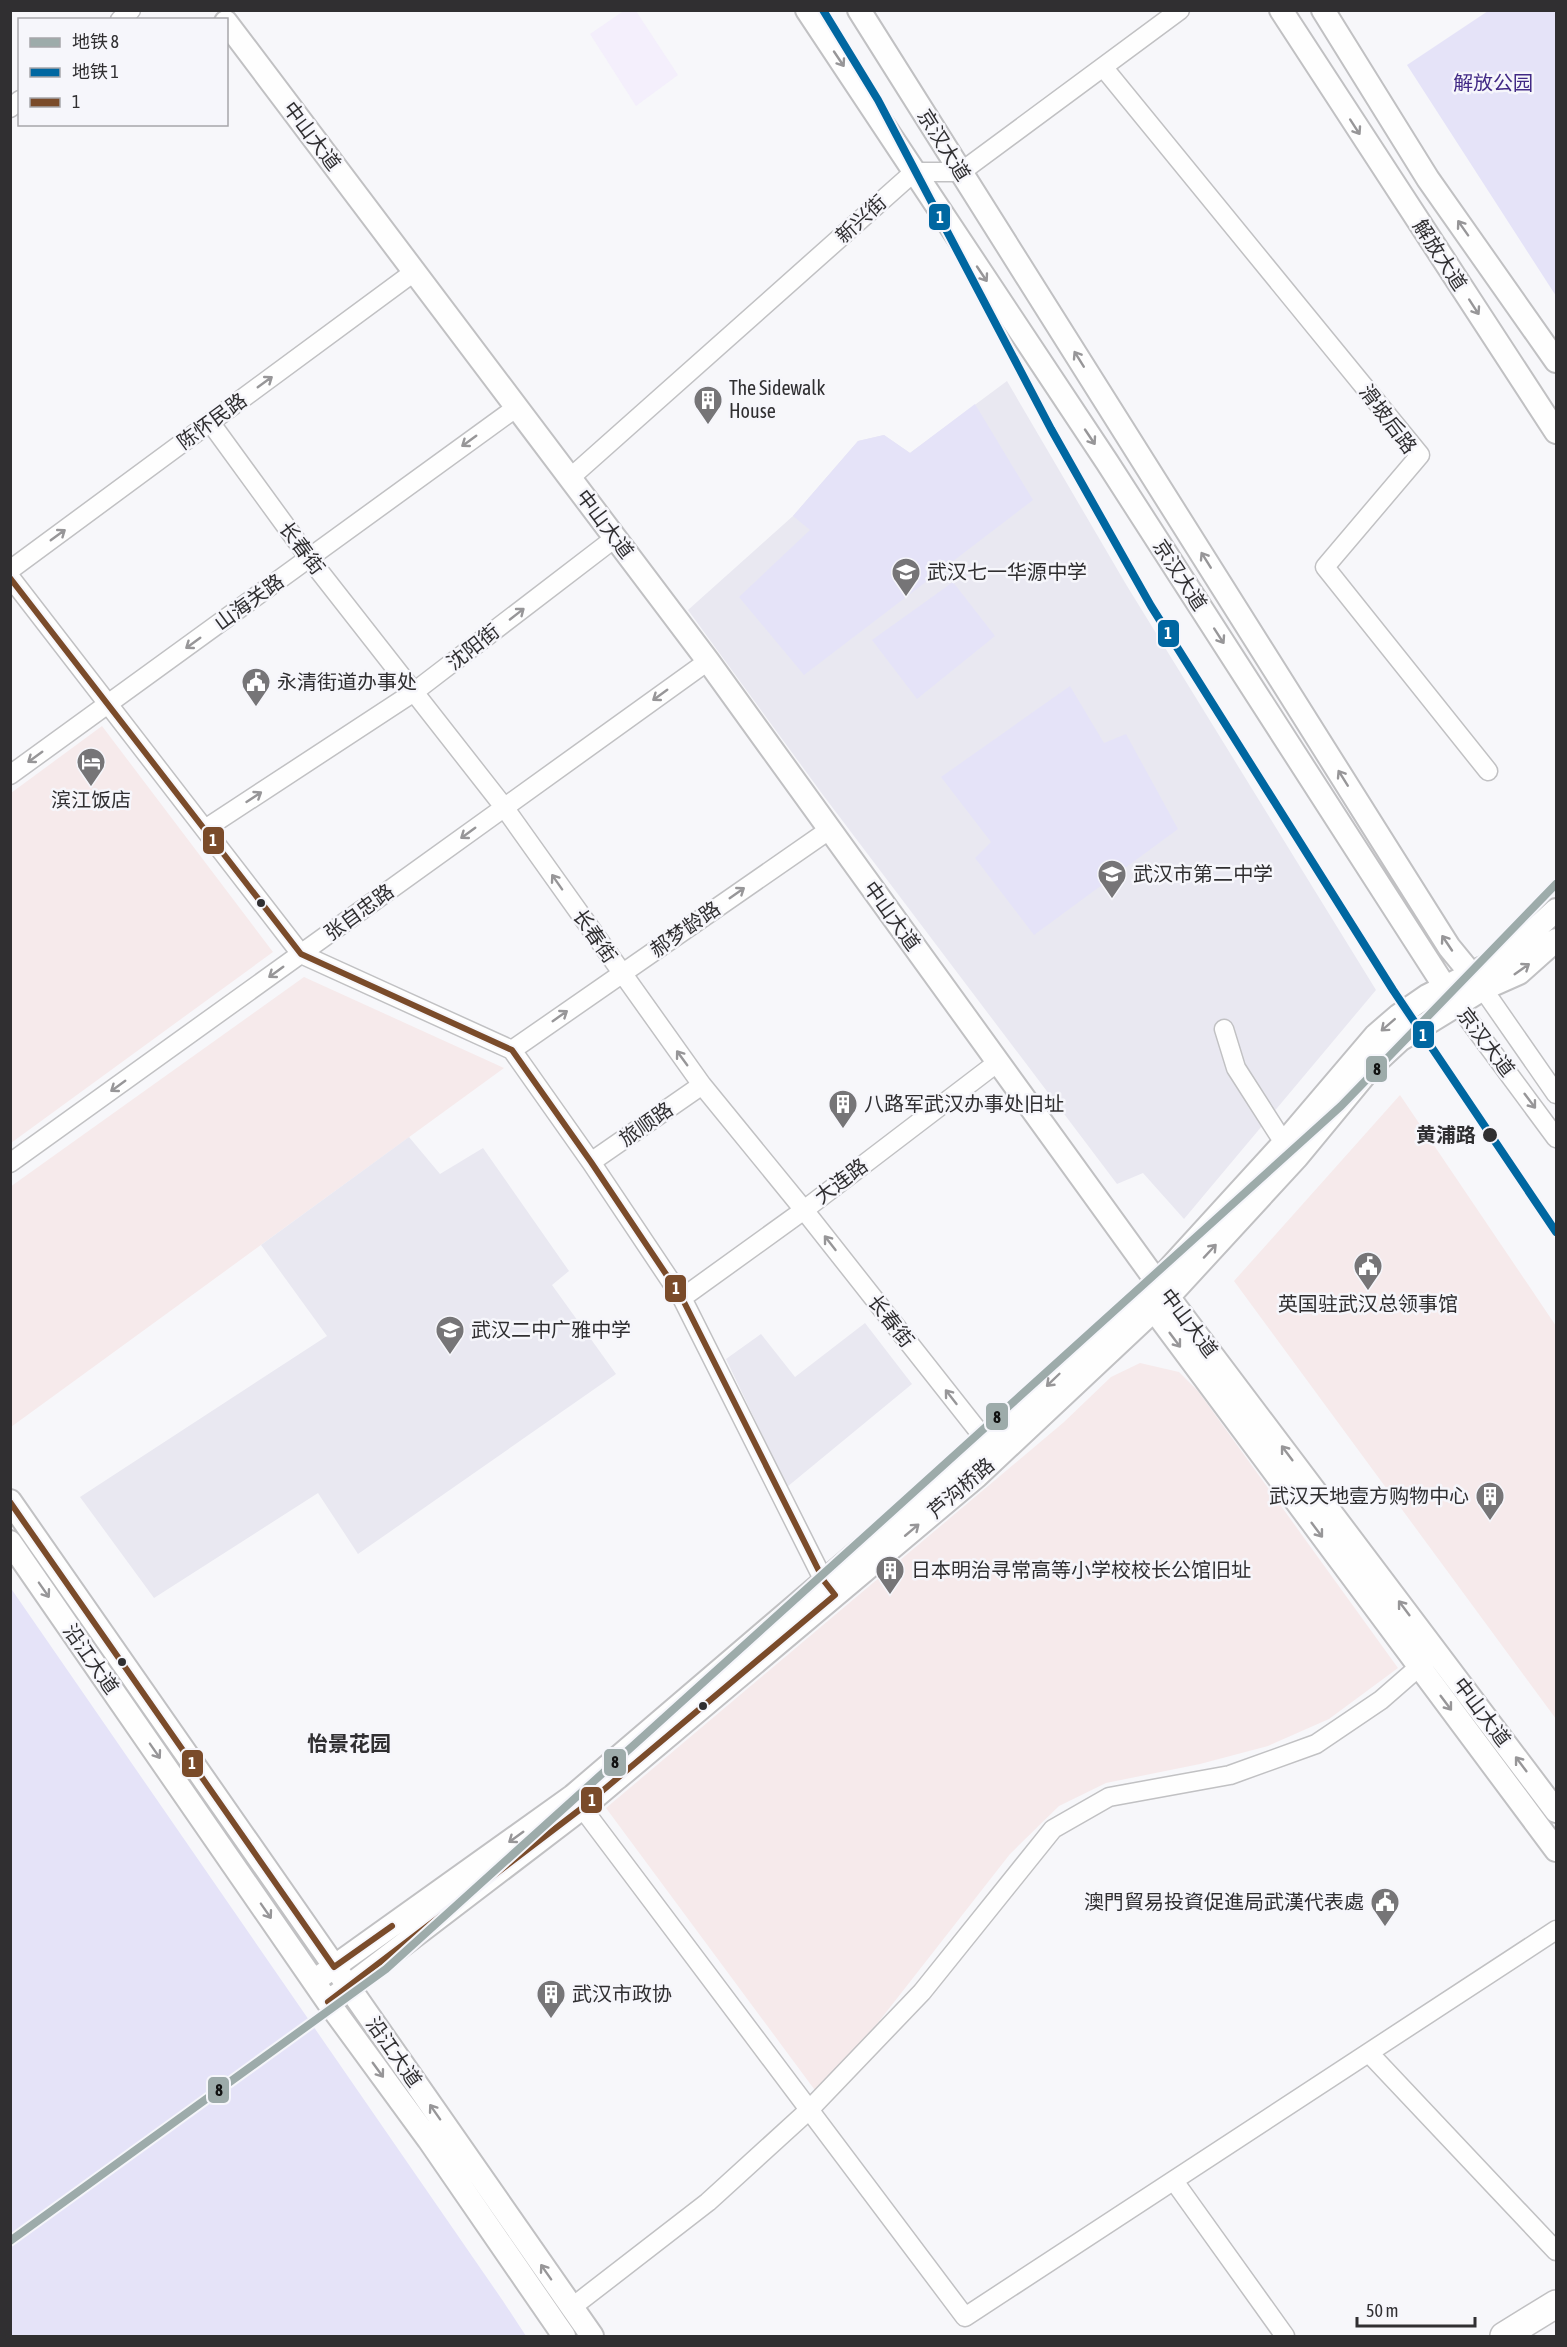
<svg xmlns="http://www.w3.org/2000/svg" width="1567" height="2347" viewBox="0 0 1567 2347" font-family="'Asap Condensed','Noto Sans SC',sans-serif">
  <rect width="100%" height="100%" fill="#f7f7fa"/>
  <path fill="#f6eaeb" d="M102,726l171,226 -262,191v-350z
    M304,977l200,91 -493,359 -1,-240z
    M1400,1095l156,231v393l-322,-438z
    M1140,1363l39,9 19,19 200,277 -69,51 -61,27 -68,18 -94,19 -47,23 -49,48 -144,184 -49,55 -211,-285 458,-386 47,-45z"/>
  <path fill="#e9e8f1" d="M1007,381l120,205 249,404 -192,229 -41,-46 -26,11 -294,-389 -135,-185 105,-94 65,-75 26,-6 26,18z
    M409,1137l31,37 43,-26 86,123 -17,14 64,89 -258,180 -40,-61 -164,105 -74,-101 247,-161 -66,-91z
    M865,1323l47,61 -125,103 -61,-128 35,-25 34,43z"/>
  <path fill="#f4effc" d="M625,10l11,1 42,64 -42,31 -46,-72z"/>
  <path fill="#e5e3f8" d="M1488,11h68v285l-149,-231z
    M975,404l58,96 -229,175 -65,-78 71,-67 -17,-14 65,-75 26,-6 26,18z
    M953,582l42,54 -78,63 -45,-59z
    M1070,686l34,57 22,-9 52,95 -144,106 -59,-77 16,-16 -50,-65z
    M10,1587l493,714 23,35h-515z"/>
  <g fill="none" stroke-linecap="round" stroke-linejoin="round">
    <g stroke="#c1c1c3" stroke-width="21">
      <path id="minor" d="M120,20l11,-10
        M1103,67l317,388 -95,112 163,204
        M10,108l10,-8
        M210,422l99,136 195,249 198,278 102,125 183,232
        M570,478l344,-306h47l219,-162
        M10,570l404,-298
        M10,577l291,377 211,96 79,112 91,136 142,283 7,9
        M10,775l507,-368
        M205,829l209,-137 201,-154
        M1483,989l73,105
        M1451,996l105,142
        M1224,1029l12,39 48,75
        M512,1050l317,-220
        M591,1162l111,-77
        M10,1163l698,-502
        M682,1298l122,-88 194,-148
        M574,1797l391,520 591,-387
        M1369,2053l187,198
        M1174,2181l111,155
        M571,2308l137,-106 101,-92 113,-118 131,-163 56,-32 121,-22 86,-31 65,-44 47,-41"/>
    </g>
    <g stroke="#c1c1c3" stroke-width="26">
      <path id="major" d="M807,10l300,452 338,525
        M859,10l590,937 32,39
        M1281,10l275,422
        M1323,10l105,169 128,182
        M226,22l482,639 449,621 399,529
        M1150,1296l4,14 402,540
        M10,1501l582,835
        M10,1542l318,460 101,138 135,196
        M314,1981l259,-185 414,-354 170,-160 127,-139 92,-108 22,-19 29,-20 78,-39 51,-47
        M328,2002l254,-194 395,-332 194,-182 126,-137 76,-92 27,-25 83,-51 36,-16 37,-33"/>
    </g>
    <g stroke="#c1c1c3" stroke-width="30">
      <path id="highway" d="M1504,2336l52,-32"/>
    </g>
    <use href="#minor" stroke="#fefefe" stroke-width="18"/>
    <use href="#major" stroke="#fefefe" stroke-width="22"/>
    <use href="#highway" stroke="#fefefe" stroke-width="27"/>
    <g stroke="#f6f6fb" stroke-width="10">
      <path id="bus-1" d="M10,578l291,376 211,96 79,112 91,136 142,283 11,14 -253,213 -254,194
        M10,1502l324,465 58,-41"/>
    </g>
    <use href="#bus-1" stroke="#7a4b2a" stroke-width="6"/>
    <g stroke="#f6f6fb" stroke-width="12">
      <path id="metro-1" d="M10,2241l376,-272 955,-863 215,-222"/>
    </g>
    <g stroke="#f6f6fb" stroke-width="12">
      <path id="metro-2" d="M823,10l55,90 173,329 100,177 242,384 163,242"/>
    </g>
    <use href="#metro-1" stroke="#9dabaa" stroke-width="8"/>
    <use href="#metro-2" stroke="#0067a1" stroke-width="8"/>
  </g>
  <defs><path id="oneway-shaft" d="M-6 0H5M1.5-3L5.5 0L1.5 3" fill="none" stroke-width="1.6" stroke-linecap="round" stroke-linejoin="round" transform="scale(1.5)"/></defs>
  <g stroke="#979698">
    <use href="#oneway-shaft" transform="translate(839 59) rotate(56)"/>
    <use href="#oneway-shaft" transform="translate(1355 127) rotate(57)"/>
    <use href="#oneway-shaft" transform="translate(1463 228) rotate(-125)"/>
    <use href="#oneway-shaft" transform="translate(982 274) rotate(56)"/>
    <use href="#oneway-shaft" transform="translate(1474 307) rotate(57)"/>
    <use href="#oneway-shaft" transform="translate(1079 359) rotate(-122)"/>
    <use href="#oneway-shaft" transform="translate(265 382) rotate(-36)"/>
    <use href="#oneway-shaft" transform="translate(1090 437) rotate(56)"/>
    <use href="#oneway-shaft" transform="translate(469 441) rotate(144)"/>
    <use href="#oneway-shaft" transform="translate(58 535) rotate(-36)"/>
    <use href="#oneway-shaft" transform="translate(1206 560) rotate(-122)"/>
    <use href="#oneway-shaft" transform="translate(517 614) rotate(-38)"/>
    <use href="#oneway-shaft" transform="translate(1219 636) rotate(57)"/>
    <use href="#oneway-shaft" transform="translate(193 643) rotate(144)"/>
    <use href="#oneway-shaft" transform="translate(660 695) rotate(144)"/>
    <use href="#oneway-shaft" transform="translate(35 757) rotate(144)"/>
    <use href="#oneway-shaft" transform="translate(1343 778) rotate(-122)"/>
    <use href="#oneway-shaft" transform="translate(254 797) rotate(-33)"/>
    <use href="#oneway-shaft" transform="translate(468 833) rotate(144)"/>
    <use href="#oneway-shaft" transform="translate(557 882) rotate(-125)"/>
    <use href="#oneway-shaft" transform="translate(737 893) rotate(-35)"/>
    <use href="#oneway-shaft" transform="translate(1447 943) rotate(-124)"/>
    <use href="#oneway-shaft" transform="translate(1522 969) rotate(-35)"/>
    <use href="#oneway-shaft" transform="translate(276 972) rotate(144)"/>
    <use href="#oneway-shaft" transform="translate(560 1016) rotate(-35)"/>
    <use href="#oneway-shaft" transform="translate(1388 1025) rotate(139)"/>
    <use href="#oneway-shaft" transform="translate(682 1058) rotate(-126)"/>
    <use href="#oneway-shaft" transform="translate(118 1086) rotate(144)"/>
    <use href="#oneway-shaft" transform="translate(1530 1101) rotate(53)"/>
    <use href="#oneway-shaft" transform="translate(830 1243) rotate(-128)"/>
    <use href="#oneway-shaft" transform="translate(1210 1251) rotate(-47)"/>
    <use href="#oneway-shaft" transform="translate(1175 1340) rotate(53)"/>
    <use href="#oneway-shaft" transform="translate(1053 1380) rotate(136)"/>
    <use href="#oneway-shaft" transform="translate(951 1397) rotate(-128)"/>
    <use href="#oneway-shaft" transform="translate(1287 1453) rotate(-127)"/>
    <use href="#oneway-shaft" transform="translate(912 1530) rotate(-40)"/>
    <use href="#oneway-shaft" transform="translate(1317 1530) rotate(53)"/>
    <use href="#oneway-shaft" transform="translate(44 1590) rotate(55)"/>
    <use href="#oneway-shaft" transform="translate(1404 1608) rotate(-127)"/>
    <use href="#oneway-shaft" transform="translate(1446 1703) rotate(53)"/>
    <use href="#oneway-shaft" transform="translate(155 1751) rotate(55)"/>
    <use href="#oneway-shaft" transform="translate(1521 1764) rotate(-127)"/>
    <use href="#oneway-shaft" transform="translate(516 1837) rotate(144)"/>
    <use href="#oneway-shaft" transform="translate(266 1911) rotate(55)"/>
    <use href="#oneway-shaft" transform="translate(378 2070) rotate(54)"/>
    <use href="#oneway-shaft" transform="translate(435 2112) rotate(-125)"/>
    <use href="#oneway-shaft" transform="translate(546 2272) rotate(-125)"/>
  </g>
  <defs>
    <g id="building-pin" transform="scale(1.5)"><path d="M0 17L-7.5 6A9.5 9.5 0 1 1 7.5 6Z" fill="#767577" stroke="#f6f6fb"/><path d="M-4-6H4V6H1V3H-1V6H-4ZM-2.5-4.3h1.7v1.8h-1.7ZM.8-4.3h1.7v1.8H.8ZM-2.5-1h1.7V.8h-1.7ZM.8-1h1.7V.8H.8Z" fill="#fff"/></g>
    <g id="school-pin" transform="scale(1.5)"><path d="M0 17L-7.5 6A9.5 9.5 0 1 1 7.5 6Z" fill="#767577" stroke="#f6f6fb"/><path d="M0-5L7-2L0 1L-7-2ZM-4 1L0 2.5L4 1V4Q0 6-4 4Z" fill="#fff"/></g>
    <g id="civic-pin" transform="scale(1.5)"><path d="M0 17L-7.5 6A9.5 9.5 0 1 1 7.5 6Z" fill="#767577" stroke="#f6f6fb"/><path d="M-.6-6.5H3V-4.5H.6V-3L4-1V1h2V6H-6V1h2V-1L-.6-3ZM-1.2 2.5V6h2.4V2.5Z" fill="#fff"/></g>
    <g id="hotel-pin" transform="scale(1.5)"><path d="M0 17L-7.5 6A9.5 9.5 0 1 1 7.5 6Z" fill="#767577" stroke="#f6f6fb"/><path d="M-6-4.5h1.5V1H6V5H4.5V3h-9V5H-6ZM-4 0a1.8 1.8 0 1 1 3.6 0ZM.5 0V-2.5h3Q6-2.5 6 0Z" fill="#fff"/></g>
  </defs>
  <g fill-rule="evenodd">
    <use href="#building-pin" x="708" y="400"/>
    <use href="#school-pin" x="906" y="572"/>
    <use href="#civic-pin" x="256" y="682"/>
    <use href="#hotel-pin" x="91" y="762"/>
    <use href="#school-pin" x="1112" y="874"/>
    <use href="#building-pin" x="843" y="1104"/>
    <use href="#civic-pin" x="1368" y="1266"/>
    <use href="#school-pin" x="450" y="1330"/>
    <use href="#building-pin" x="1490" y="1496"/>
    <use href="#building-pin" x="890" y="1570"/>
    <use href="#civic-pin" x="1385" y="1902"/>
    <use href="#building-pin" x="551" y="1994"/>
  </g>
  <g fill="#302f31" stroke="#f6f6fb" stroke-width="2">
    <circle cx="261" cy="903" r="5"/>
    <circle cx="1490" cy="1135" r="8"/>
    <circle cx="122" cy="1662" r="5"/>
    <circle cx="703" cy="1706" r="5"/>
  </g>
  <g text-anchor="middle" stroke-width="5" stroke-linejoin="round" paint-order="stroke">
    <g font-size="20" fill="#412985" stroke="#f6f6fb">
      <text x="1493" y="90">解放公园</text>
    </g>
    <g font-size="20" fill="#302f31" stroke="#f6f6fb">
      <text transform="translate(312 136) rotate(53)" y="7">中山大道</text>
      <text transform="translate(944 145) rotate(58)" y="7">京汉大道</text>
      <text transform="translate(861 219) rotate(-42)" y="7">新兴街</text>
      <text transform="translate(1440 255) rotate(57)" y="7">解放大道</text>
      <text transform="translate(1388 419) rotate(53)" y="7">滑坡后路</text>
      <text transform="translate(212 421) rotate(-36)" y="7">陈怀民路</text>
      <text transform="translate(605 524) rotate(53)" y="7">中山大道</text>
      <text transform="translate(302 548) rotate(53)" y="7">长春街</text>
      <text transform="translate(1180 575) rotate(57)" y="7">京汉大道</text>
      <text transform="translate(249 602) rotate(-36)" y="7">山海关路</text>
      <text transform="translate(473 647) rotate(-38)" y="7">沈阳街</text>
      <text transform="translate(359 912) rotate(-36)" y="7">张自忠路</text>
      <text transform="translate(892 916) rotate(54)" y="7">中山大道</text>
      <text transform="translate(685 929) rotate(-35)" y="7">郝梦龄路</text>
      <text transform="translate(595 936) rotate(55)" y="7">长春街</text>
      <text transform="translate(1486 1042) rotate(53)" y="7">京汉大道</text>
      <text transform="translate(646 1124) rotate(-35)" y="7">旅顺路</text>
      <text transform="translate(841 1181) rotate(-37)" y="7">大连路</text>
      <text transform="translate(891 1321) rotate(52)" y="7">长春街</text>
      <text transform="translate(1189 1323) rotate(53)" y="7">中山大道</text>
      <text transform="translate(961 1488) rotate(-41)" y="7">芦沟桥路</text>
      <text transform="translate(91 1659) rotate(55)" y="7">沿江大道</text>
      <text transform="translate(1482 1712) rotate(53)" y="7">中山大道</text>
      <text transform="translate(394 2052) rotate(55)" y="7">沿江大道</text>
    </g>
    <g font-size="20" fill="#302f31" stroke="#f6f6fb" text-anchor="start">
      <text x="729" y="395">The Sidewalk<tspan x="729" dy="23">House</tspan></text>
      <text x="927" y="579">武汉七一华源中学</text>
      <text x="277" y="689">永清街道办事处</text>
      <text x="91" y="807" text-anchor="middle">滨江饭店</text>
      <text x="1133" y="881">武汉市第二中学</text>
      <text x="864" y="1111">八路军武汉办事处旧址</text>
      <text x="1368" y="1311" text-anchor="middle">英国驻武汉总领事馆</text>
      <text x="471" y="1337">武汉二中广雅中学</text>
      <text x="1469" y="1503" text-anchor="end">武汉天地壹方购物中心</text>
      <text x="911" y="1577">日本明治寻常高等小学校校长公馆旧址</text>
      <text x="1364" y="1909" text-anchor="end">澳門貿易投資促進局武漢代表處</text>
      <text x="572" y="2001">武汉市政协</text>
    </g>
    <g font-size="20" font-weight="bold" fill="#302f31" stroke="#f6f6fb" text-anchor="end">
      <text x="1476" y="1142">黄浦路</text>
    </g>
    <g font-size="21" font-weight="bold" fill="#302f31" stroke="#f6f6fb">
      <text x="349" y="1751">怡景花园</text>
    </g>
  </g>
  <g stroke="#f6f6fb" stroke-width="2">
    <rect x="928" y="203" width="23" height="28" rx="6" fill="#0067a1"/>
    <rect x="1157" y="619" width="23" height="29" rx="6" fill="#0067a1"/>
    <rect x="202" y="826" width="23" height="29" rx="6" fill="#7a4b2a"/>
    <rect x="1412" y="1020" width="23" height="29" rx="6" fill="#0067a1"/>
    <rect x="1365" y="1055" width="23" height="28" rx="6" fill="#9dabaa"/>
    <rect x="664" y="1274" width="23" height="29" rx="6" fill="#7a4b2a"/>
    <rect x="985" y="1402" width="24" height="29" rx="6" fill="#9dabaa"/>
    <rect x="603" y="1748" width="24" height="29" rx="6" fill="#9dabaa"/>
    <rect x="181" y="1749" width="23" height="29" rx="6" fill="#7a4b2a"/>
    <rect x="580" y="1786" width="23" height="28" rx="6" fill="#7a4b2a"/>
    <rect x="207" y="2076" width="23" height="28" rx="6" fill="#9dabaa"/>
  </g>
  <g font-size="16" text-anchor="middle" font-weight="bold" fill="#fff">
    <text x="940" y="223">1</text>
    <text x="1168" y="639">1</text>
    <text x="213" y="846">1</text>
    <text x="1423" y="1041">1</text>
    <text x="676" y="1294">1</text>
    <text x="192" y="1769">1</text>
    <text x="592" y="1806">1</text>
  </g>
  <g font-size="16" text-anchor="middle" font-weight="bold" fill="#111">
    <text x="1377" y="1075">8</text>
    <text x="997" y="1423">8</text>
    <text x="615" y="1768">8</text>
    <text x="219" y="2096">8</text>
  </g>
  <rect width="1567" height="2347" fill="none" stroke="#302f31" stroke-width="24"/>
  <rect x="18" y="18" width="210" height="108" fill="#f6f6fb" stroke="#a7a6aa" stroke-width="1.5"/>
  <rect x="30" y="38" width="30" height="9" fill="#9dabaa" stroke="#a7a6aa" stroke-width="1.5"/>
  <text x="72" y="48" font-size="18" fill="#302f31">地铁 8</text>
  <rect x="30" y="68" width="30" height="9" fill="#0067a1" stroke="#a7a6aa" stroke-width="1.5"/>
  <text x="72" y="78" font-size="18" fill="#302f31">地铁 1</text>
  <rect x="30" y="98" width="30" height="9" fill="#7a4b2a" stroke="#a7a6aa" stroke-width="1.5"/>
  <text x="72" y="108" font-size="18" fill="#302f31">1</text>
  <path d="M1357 2317v9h118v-9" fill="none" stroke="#302f31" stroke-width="3"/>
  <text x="1366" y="2317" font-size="18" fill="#302f31" stroke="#f6f6fb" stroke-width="4.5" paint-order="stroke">50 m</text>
</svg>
